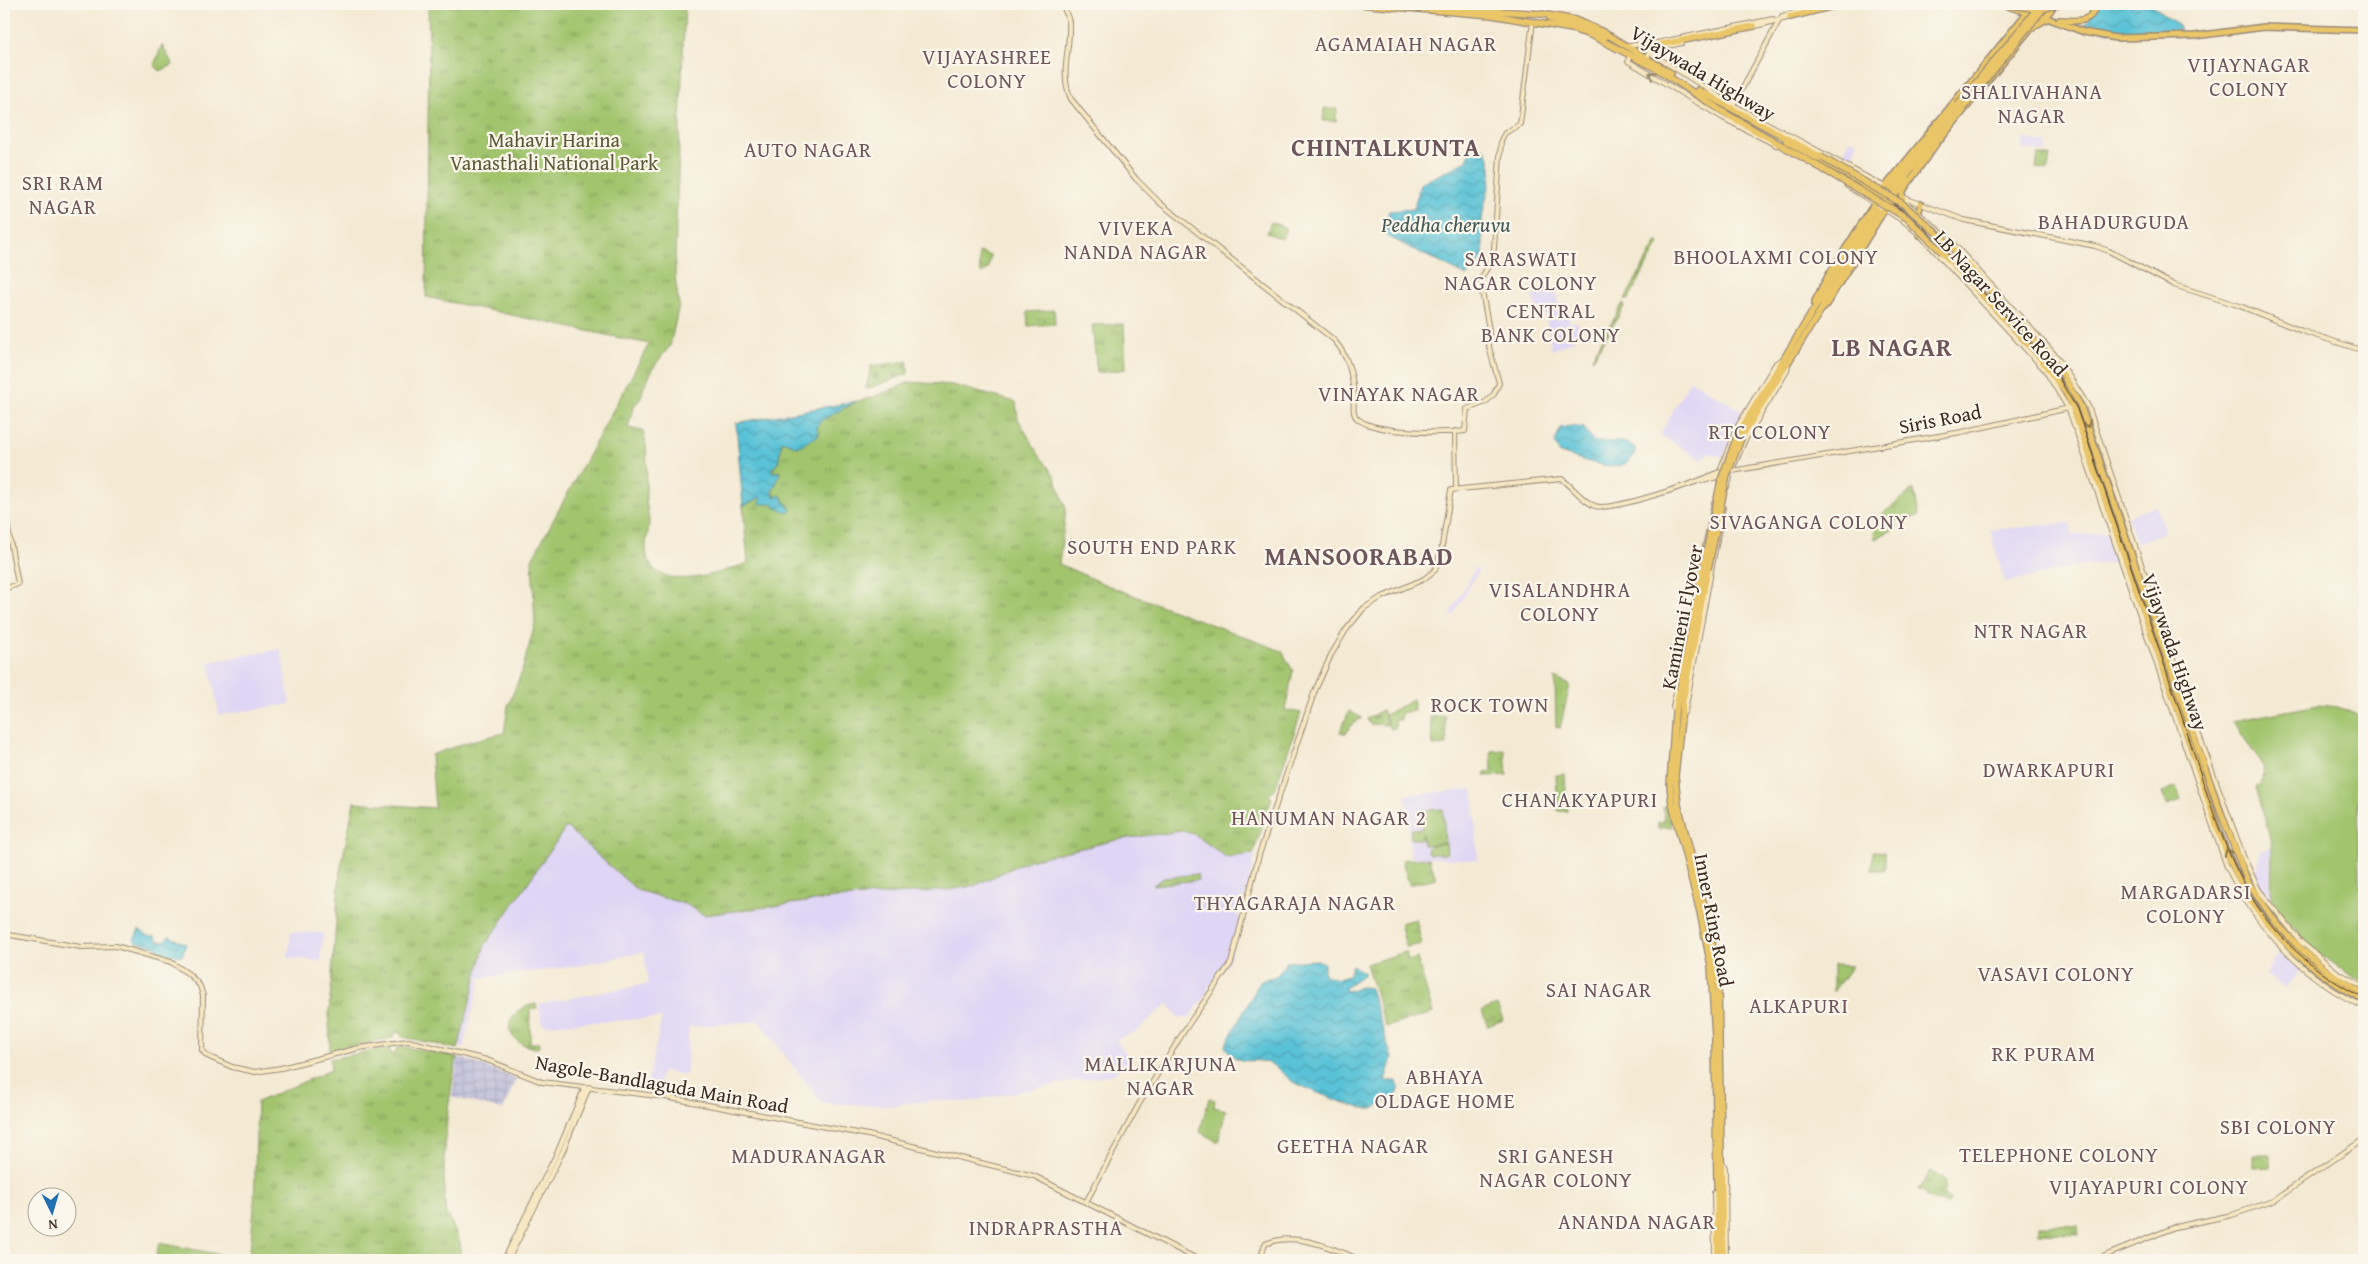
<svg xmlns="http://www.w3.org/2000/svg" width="2368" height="1264" viewBox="0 0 2368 1264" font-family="'Gentium Book Plus',serif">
  <defs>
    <pattern id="industrial-grid" width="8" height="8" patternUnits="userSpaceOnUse" patternTransform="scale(1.25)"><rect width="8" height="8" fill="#c3c1db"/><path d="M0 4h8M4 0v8" fill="none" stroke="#a8a6bc"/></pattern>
    <pattern id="grass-tufts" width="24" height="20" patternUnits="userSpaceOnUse" patternTransform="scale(1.25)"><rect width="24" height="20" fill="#a1c46d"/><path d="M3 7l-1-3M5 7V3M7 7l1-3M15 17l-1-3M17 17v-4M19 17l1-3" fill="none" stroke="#849f59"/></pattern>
    <pattern id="cemetery-stones" width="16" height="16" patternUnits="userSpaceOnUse" patternTransform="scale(1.25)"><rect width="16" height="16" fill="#a1c46d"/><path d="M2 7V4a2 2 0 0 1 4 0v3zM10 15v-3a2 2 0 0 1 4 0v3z" fill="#849f59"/></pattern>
    <pattern id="water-waves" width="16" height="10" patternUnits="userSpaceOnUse" patternTransform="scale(1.25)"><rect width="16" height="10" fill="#5ac2d7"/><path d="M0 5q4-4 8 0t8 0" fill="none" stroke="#4c9eae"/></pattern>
  </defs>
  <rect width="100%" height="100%" fill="#fbf7ec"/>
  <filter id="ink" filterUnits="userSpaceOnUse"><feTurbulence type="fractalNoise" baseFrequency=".02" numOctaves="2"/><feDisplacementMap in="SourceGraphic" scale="10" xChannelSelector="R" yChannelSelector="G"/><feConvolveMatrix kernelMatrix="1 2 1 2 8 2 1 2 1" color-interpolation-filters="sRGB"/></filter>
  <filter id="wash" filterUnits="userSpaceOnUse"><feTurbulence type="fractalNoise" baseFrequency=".0096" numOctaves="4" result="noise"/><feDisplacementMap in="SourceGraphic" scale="20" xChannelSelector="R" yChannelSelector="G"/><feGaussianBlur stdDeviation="1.12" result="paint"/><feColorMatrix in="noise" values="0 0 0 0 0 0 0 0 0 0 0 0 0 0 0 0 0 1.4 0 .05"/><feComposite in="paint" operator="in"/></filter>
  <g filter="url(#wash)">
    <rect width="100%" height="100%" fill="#f4ead4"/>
    <path fill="#dfd5f5" d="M2024,138l24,6 -2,8 -24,-2z
      M1850,139l8,3 -9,21 -8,-3z
      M1556,290l4,18 4,-1 1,7 4,-1v10l9,-1v12l-5,1 1,5 -22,10 -7,-37 -7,1 -6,-18z
      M1690,380l54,32 -21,45 -15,-4 -6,7 -42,-25z
      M2156,506l9,26 -28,11 -10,-26z
      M2070,523l3,12 37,-3 9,30 -45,5 -69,16 -15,-53z
      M1475,568l4,2 -26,46 -3,-2z
      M281,649l9,55 -43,7 -4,-2 -2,3 -22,3 -10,-53z
      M1473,789l5,71 -67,-3 -5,-62z
      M566,827l71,63 48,14 15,10 50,-4 87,-12 112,-8 27,-5 53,-25 92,-21 61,-8 12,3 32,23 29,-2 -9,41 -10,8v8l4,8 -12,43 -14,20 -5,2 -2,8 -19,26 -4,-3 -5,3 -11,-16 -32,29 -20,7 15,22 -18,13 -148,28 -31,-2 -47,6 -65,-3 -64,-82 -69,6 -3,48 -24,-4 -5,20 -11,-2 16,-71 -120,7 -3,-21 109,-20 -4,-32 -67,14 -96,12 -18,70 -4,-1 25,-100z
      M2271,847l-1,46 -1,9 -15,-26 7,-25z
      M291,932l32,1 -2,28 -33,-3z
      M2281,952l19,18 -15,18 -19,-13 9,-18z"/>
    <path fill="url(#industrial-grid)" d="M458,1057l58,21 -13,32 -51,-13z"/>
    <path fill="url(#grass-tufts)" stroke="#6e7746" d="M428,4h257l-9,219 -1,54 4,28 -9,41 -15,19 -11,21 -3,12 -7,8 -6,22 15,3c6,20 3,40 3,60 -1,11 3,21 3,31 0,12 -6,25 -1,38 16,34 74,12 100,3l-5,-57 18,-9c7,7 19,11 28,16l-1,-8 -7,-10 -4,2 -5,-5 9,-20h-8l-2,-2 7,-7 4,-22 35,-13 3,-7 37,-20 14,-3 39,-16 42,3 64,17 2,17 21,36 16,21 11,33 -7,55 50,22 173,65 11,20 -8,39 16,3 -26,76 -6,6 3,3 -19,56 -27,3 -32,-23 -12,-3 -61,8 -92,21 -53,25 -27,5 -112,8 -133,17 -19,-11 -48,-14 -71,-63 -82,120 -26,102 -55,-12 -5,-5 -3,1 -3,5 -62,13 -1,-38 11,-142 14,-69 81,6 -4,-53 40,-14 33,-8 4,-27 14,-35 13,-47 -3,-65 117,-215 -223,-47 3,-253z
      M162,45l11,20 -13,6 -6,-6z
      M1324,108l13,1 -1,12h-13z
      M2038,155h12l-2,15 -12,-2z
      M1271,222l15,6 -4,11 -15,-6z
      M1657,241l2,2 -31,57 -3,-1z
      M979,252l12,4 -3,13 -6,5 -2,-2z
      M1623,303l2,2 -32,54 -1,-1z
      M1054,310l1,14 -27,2 -1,-14z
      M1124,324l2,45 -29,4 -5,-48z
      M1914,489l5,27 -26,5 1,8 -19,10 -1,-8 6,-7 -4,-5z
      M1555,678l15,7 -10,43 -4,-1z
      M1413,699l1,12 -13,2v7h-6v8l-5,1 -5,-14z
      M1349,711l13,7 -11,7 -5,9 -6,-2z
      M1445,716l2,29 -14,1 -3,-29z
      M1505,750l2,25 -22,1v-4l7,-1 -1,-20z
      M1565,774l2,37h-9l-2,-36z
      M1663,807h6l3,20 -14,1v-6h6z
      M1446,843l1,11h-17l-3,-3 2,-6z
      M1873,851l12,1v18h-13z
      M1429,858l7,20 -27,7 -7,-25z
      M1197,874l1,6 -45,5 11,-7z
      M1416,919l6,25 -16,3 -6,-24z
      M1406,952l2,9 9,-3 16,55 -47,14 -20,-63z
      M1833,965l19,1 -19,26z
      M536,1004l1,4 -7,1v34h9v4l-2,1c-36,-4 -37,-38 -1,-44z
      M1497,1005l6,15 -15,6 -6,-15z
      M398,1046l59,11c-11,53 -16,106 -11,160h3l11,26v17h-305l4,-17 90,17 5,-51 3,-107 74,-32 -1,-11 58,-11 4,6h3z
      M2253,1155h17v12l-17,1z
      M1931,1171l15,11 -2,15 7,2 -4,6 -20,-9 -2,-5 -7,-1z
      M2039,1225l39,1 1,8 -40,-1z"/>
    <path fill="url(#cemetery-stones)" stroke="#6e7746" d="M908,361v13l-42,15 5,-23z
      M1382,710l6,15 -18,-1 -3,-5z"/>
    <path fill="#a1c46d" stroke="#6e7746" d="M2318,705l20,2 26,10v78l-6,4 5,185 -50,-35 -42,-47 1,-57 -16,-58 5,-1 3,-18 -31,-47z
      M2177,787l4,13 -15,5 -4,-13z
      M1443,809l2,34 -22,2 -1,-12v6h-11l-1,-10h12l-1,-18z
      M1209,1098l6,2 -1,7 12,3 -8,32 -18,-10z"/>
    <path fill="url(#water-waves)" stroke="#4a767a" d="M2098,4h55c8,10 19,15 28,24l-3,2 -52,2 -8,-3 -8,3 -25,-7z
      M1470,147h13c19,25 -1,49 -1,76 0,11 2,23 1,35l-16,18 -84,-42 6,-23 25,-2 6,-25 47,-23z
      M857,401l-37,20 -3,7 2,7 -21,12 -16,-6 -4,22 -7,6 2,3h8l-9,20 4,5 4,-2 11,15 -2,3 -11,-5 -2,1 -2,-5h-14l1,-7 -18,9 -7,-83z
      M1571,426l13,2 9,13c15,3 29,-4 42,7v7c-4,4 -8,8 -13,10 -13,5 -48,-8 -62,-12l-5,-9 5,-16z
      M139,929l8,6 8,1 3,5h7l4,-5 17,8 -4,12 -21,-3 -6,-7 -19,-4 -2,-3z
      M1317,960l7,3v12l14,4 10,-3 4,-11 13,8 -20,15 1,3 16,-4 8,1 22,70 -7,23h12c4,17 -1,14 -13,21 -5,2 -8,7 -13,7 -13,1 -67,-21 -79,-28 -7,-5 -13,-13 -21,-17 -21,-9 -31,6 -46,-18l36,-66 16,-4 9,-14z"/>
  </g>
  <g filter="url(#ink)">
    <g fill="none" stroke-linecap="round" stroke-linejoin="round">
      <path stroke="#cfc4b0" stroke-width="5.5" stroke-dasharray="5.5 3" stroke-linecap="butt" d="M1620,46l15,4 19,-4"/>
      <g stroke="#988a79" stroke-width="6">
        <path id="secondary" d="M1062,4c2,5 6,12 7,18 2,27 -10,51 2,77l65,80 24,24 174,137c14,16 18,33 20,54 0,6 -1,13 0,19 5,22 92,20 111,18l2,-22 19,-7 8,-8 5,-11 -10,-36v-17l-9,-50 12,-20 2,-12 7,-108 4,-7 15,-9 13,-103
          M1839,6l13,-2
          M1782,16l46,-12
          M1752,27l39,-10
          M1649,44l3,10 81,51 152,82
          M1628,45h19l126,-26
          M1630,55l-2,6 95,57 53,27
          M1647,58l3,-8 32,-7
          M1732,107l48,-88
          M1847,186l58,36 15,13 125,135 23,38 7,19 152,440c30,60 76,112 137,140
          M1902,197l62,23 131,26 14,5 65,34 66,21 62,25 62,20
          M1904,201l44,37 109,119 31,49 107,318 49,134 15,32 42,52 36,30 27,15
          M4,408v59
          M1455,431l1,58
          M1721,468l15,-39 40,-66 7,-4
          M1732,470l13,-30 42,-69 1,-6
          M1732,471l230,-39 107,-24
          M1703,481l17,-5
          M1727,488l3,-10
          M4,507l14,77 -14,5
          M1698,581l16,-78
          M1675,711l-2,-4 3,-16
          M1682,715l3,-4 38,-204
          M4,934l77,13 35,-1 55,16 19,13 10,11 3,10 -1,54 5,6 25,11 23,5 26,-4 78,-20 49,-7 79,19 55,22 123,15 203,38 166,41 165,84
          M1723,1163l2,5 1,92
          M1714,1193l1,67
          M1086,1202l53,-98 47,-76 45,-65 28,-108 55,-162 17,-38 15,-25 18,-22 16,-10 44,-19 11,-9 6,-18 10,-62 111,-11c11,8 21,23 33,27 16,6 107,-25 124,-34
          M504,1260l54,-109 27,-64
          M508,1260l54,-107 27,-66
          M1260,1260l5,-16c31,-13 66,4 96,16
          M2095,1260l80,-33 57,-12 41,-14 91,-62"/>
      </g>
      <g stroke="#988a79" stroke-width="8">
        <path id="primary" d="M2001,4l46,14 37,14 32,6 79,-2 69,-9 100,3
          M2048,14l7,-10
          M1940,140l91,-112 17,-10
          M1786,141l82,46
          M1863,186l42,29
          M1904,207l-2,-14 3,-5 31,-44
          M1917,217l4,-13
          M1920,235l9,-8
          M1815,306v-5l13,-25 57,-89 149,-183
          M1824,308l61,-99 22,-30"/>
      </g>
      <g stroke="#988a79" stroke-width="8">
        <path id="highway" d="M1357,4l135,11 80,14 21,7 64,33 71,46 88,50
          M1400,4l142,10 33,6 28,12 68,41
          M1790,17l51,-13
          M1550,19l33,8 22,10
          M2060,20c17,1 32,4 36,-16
          M1654,46l100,-20
          M1698,90l123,67
          M1890,187l68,-82
          M1894,190l69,-82
          M1946,241l113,127 21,37 136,395 32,82 29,42 23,24 29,24 35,22
          M1942,252l95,102 29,39 7,14c40,114 79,229 119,343 17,51 33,114 64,158 28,40 65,69 108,92
          M1738,434l137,-225
          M1742,436l79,-126 8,-18 50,-81
          M1703,568l-28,145 -5,72 2,19 28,108 11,54 4,71 3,223
          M1708,569l-25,131 -8,76 3,29 32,123 8,57 5,275"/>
      </g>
      <use href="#secondary" stroke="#f7e8c3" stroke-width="4"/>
      <use href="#primary" stroke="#ebc669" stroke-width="5"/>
      <use href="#highway" stroke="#ebc669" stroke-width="5.5"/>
      <path stroke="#3b2a1e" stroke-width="1" d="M1893,204l17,12 19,17 125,137 23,39c35,103 71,207 106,311 18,53 35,117 62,166 26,48 71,89 119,112"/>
      <g stroke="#988a79" stroke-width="8" stroke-linecap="butt">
        <path id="highway-bridge" d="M2009,4l31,6 19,-6
          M1958,105l83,-101
          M1963,108l84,-104
          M1821,157l82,47 43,37
          M1816,165l91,53 35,34
          M1703,568l18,-88 17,-46
          M1708,569l19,-94 15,-39"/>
      </g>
      <use href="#highway-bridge" stroke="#ebc669" stroke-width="5.5"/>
    </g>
    <defs><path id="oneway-chevron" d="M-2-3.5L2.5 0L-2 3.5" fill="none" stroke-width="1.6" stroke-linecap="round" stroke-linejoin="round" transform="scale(1.25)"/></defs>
    <use stroke="#998970" href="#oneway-chevron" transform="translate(1652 75) rotate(-150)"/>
    <g stroke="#8a7040">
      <use href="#oneway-chevron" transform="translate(2087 424) rotate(71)"/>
      <use href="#oneway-chevron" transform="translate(2228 852) rotate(-111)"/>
    </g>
  </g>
  <g text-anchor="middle" stroke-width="4.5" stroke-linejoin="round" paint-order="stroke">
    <g font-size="20" fill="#3b2a1e" stroke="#fbf7ec">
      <text transform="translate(1703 73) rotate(31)" y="7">Vijaywada Highway</text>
      <text transform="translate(2001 303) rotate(48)" y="7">LB Nagar Service Road</text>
      <text transform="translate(1940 419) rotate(-11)" y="7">Siris Road</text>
      <text transform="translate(1682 617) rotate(-79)" y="7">Kamineni Flyover</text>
      <text transform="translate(2175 652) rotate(71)" y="7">Vijaywada Highway</text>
      <text transform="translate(1714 920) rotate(79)" y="7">Inner Ring Road</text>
      <text transform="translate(662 1084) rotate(10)" y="7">Nagole-Bandlaguda Main Road</text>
    </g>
    <g font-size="20" fill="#5a5836" stroke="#fbf7ec">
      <text x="554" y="147">Mahavir Harina<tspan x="554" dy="23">Vanasthali National Park</tspan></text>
    </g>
    <g font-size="21" letter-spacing="1" fill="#6c555b" stroke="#fbf7ec">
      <text x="1406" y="51">AGAMAIAH NAGAR</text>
      <text x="987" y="64">VIJAYASHREE<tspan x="987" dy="24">COLONY</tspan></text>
      <text x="2249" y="72">VIJAYNAGAR<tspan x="2249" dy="24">COLONY</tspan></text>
      <text x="2032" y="99">SHALIVAHANA<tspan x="2032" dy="24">NAGAR</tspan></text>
      <text x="808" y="157">AUTO NAGAR</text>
      <text x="63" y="190">SRI RAM<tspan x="63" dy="24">NAGAR</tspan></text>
      <text x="2114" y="229">BAHADURGUDA</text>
      <text x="1136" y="235">VIVEKA<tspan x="1136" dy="24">NANDA NAGAR</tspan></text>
      <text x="1776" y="264">BHOOLAXMI COLONY</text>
      <text x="1521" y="266">SARASWATI<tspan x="1521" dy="24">NAGAR COLONY</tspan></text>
      <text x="1551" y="318">CENTRAL<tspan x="1551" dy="24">BANK COLONY</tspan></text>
      <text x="1399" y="401">VINAYAK NAGAR</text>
      <text x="1770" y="439">RTC COLONY</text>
      <text x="1809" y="529">SIVAGANGA COLONY</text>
      <text x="1152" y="554">SOUTH END PARK</text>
      <text x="1560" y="597">VISALANDHRA<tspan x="1560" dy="24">COLONY</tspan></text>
      <text x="2031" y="638">NTR NAGAR</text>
      <text x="1490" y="712">ROCK TOWN</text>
      <text x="2049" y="777">DWARKAPURI</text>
      <text x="1580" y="807">CHANAKYAPURI</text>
      <text x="1329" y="825">HANUMAN NAGAR 2</text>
      <text x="2186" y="899">MARGADARSI<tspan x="2186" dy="24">COLONY</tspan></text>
      <text x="1295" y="910">THYAGARAJA NAGAR</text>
      <text x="2056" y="981">VASAVI COLONY</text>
      <text x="1599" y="997">SAI NAGAR</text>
      <text x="1799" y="1013">ALKAPURI</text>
      <text x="2044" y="1061">RK PURAM</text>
      <text x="1161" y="1071">MALLIKARJUNA<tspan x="1161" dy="24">NAGAR</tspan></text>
      <text x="1445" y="1084">ABHAYA<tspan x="1445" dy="24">OLDAGE HOME</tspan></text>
      <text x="2278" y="1134">SBI COLONY</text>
      <text x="1353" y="1153">GEETHA NAGAR</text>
      <text x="2059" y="1162">TELEPHONE COLONY</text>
      <text x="809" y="1163">MADURANAGAR</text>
      <text x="1556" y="1163">SRI GANESH<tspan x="1556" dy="24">NAGAR COLONY</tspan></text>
      <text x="2149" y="1194">VIJAYAPURI COLONY</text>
      <text x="1637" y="1229">ANANDA NAGAR</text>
      <text x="1046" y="1235">INDRAPRASTHA</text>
    </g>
    <g font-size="21" font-style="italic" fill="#445856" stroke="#fbf7ec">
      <text x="1446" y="232">Peddha cheruvu</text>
    </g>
    <g font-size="25" font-weight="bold" letter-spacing="1" fill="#6c555b" stroke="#fbf7ec">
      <text x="1386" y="156">CHINTALKUNTA</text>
      <text x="1892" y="356">LB NAGAR</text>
      <text x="1359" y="565">MANSOORABAD</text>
    </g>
  </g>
  <rect width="2368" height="1264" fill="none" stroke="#fbf7ec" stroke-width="20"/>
  <g transform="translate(52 1212) rotate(175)"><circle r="24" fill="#fbf7ec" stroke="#aea59a"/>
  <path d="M0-4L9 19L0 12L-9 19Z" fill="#1f6fb2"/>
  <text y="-8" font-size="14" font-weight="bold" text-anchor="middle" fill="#3b2a1e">N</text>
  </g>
</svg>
